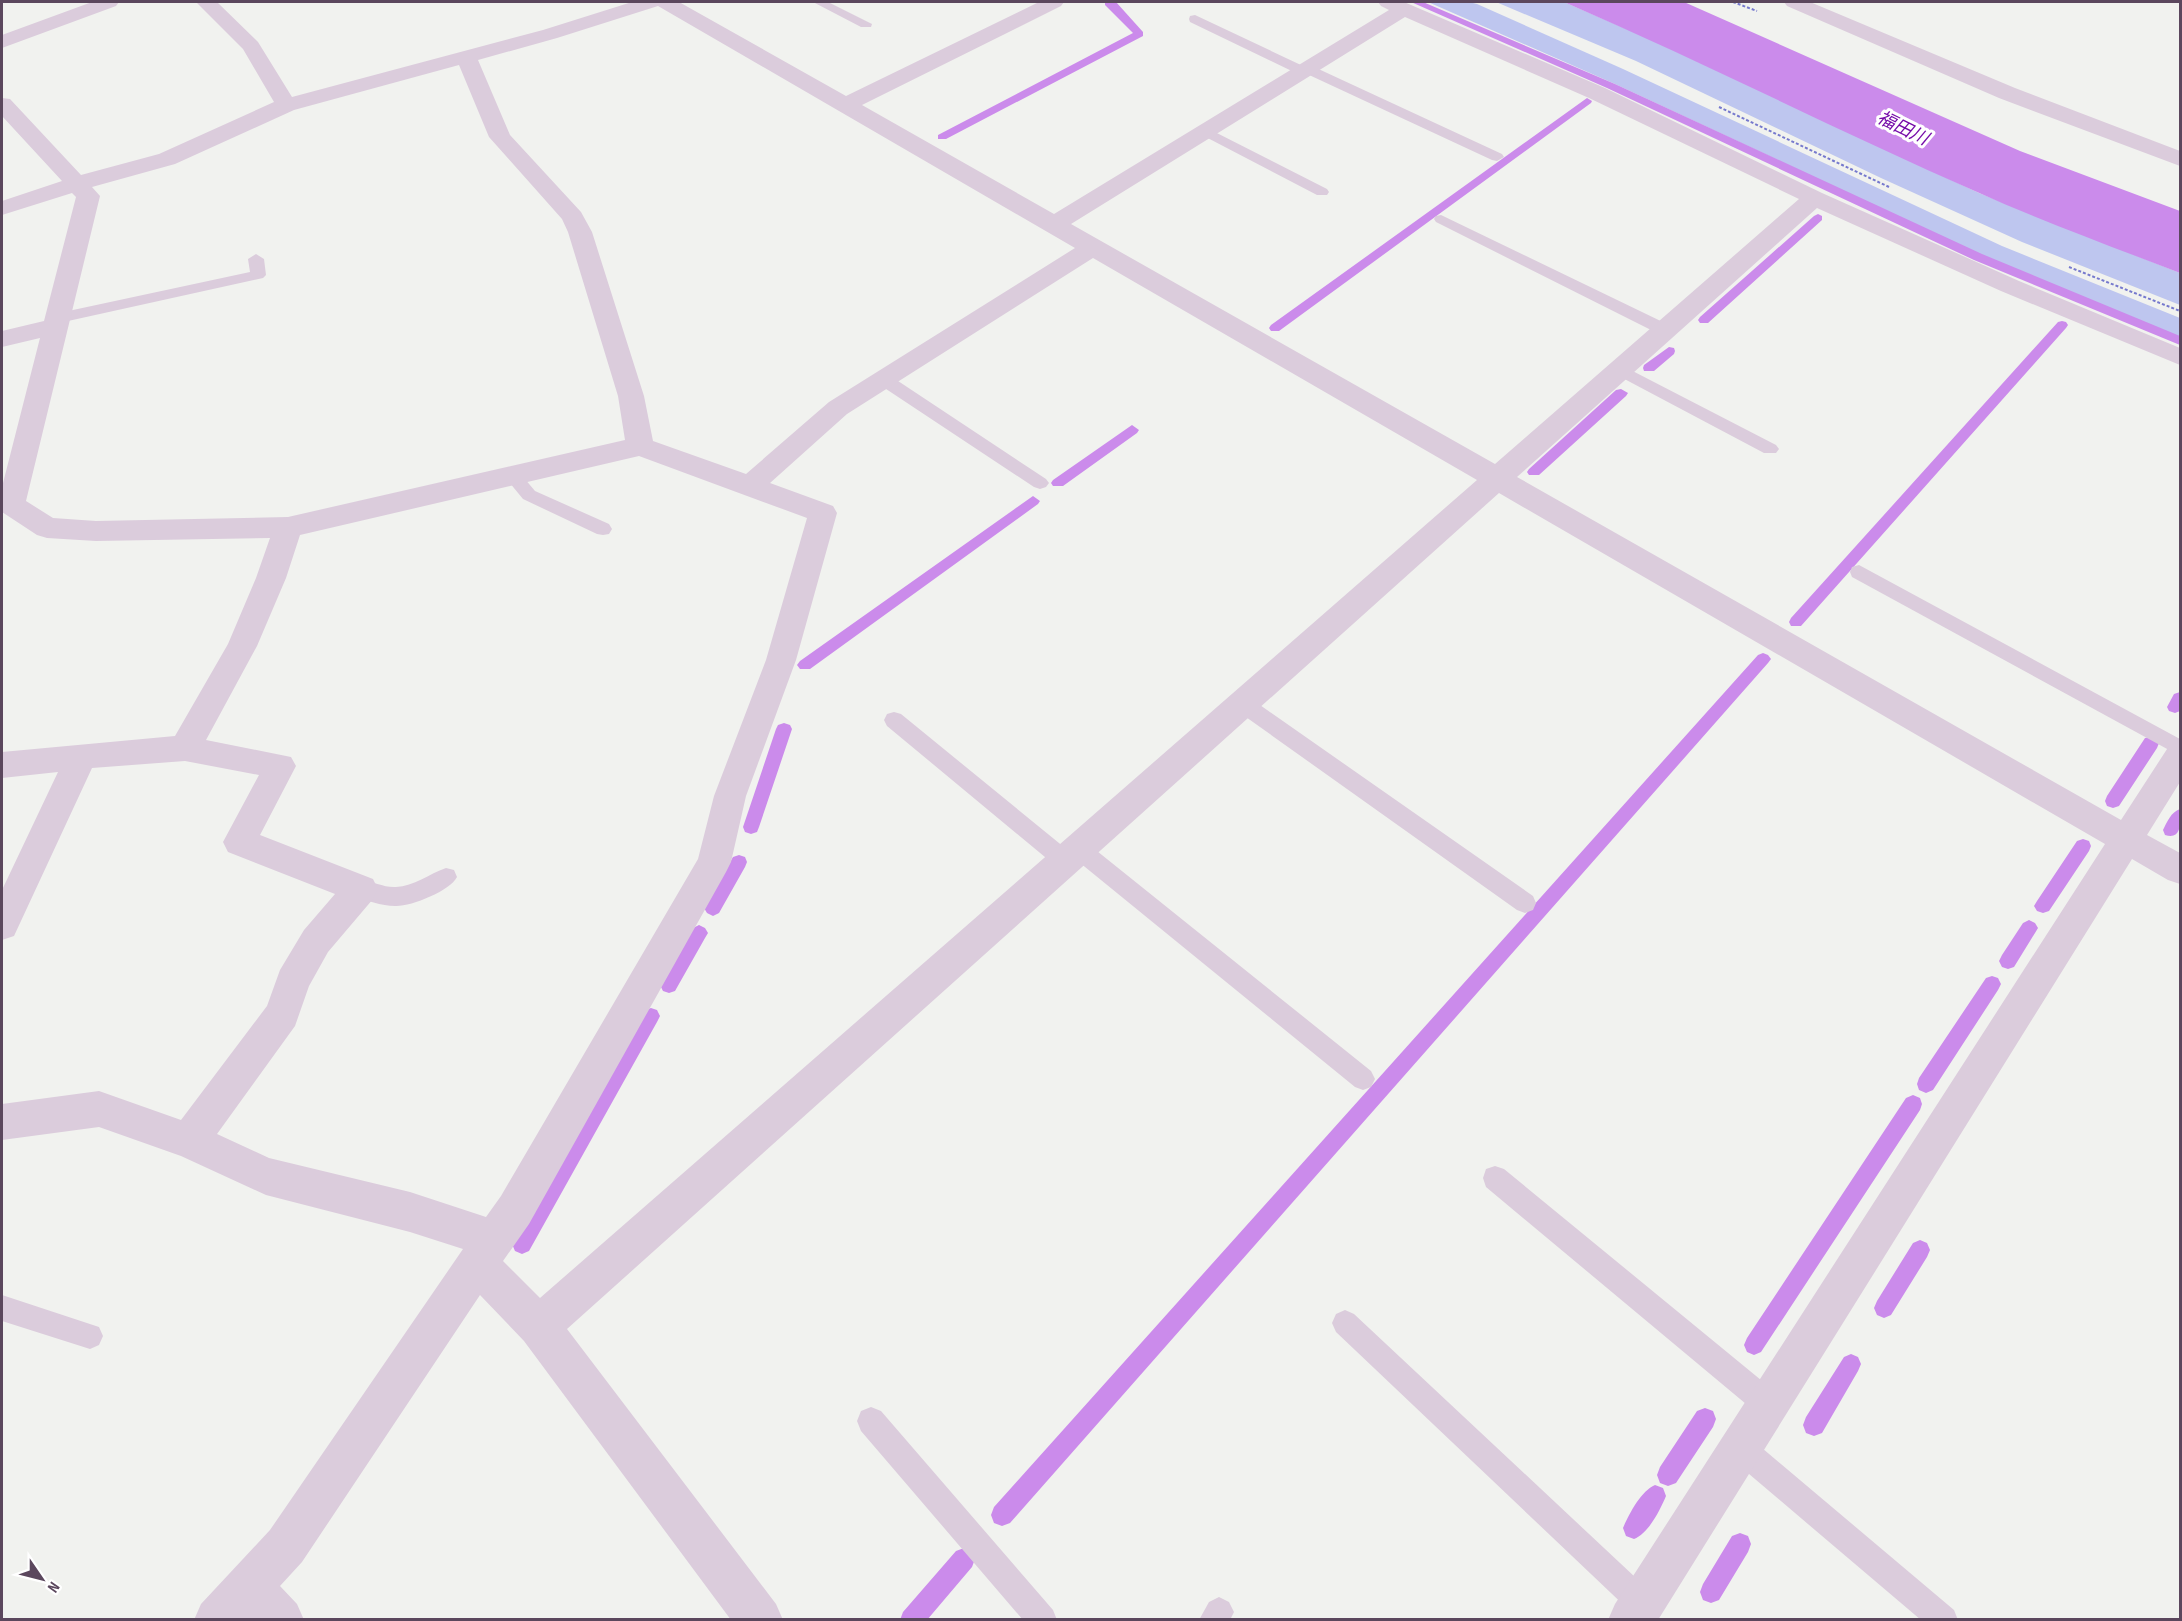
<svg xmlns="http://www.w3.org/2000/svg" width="2182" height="1621" viewBox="0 0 2182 1621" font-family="'Sofia Sans Condensed','Noto Sans JP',sans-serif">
  <rect width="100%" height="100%" fill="#f1f2ef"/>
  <path fill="#bec6ef" d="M1428,2h41l8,2 146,65 379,177 178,72v19l-199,-82 -366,-171z
    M1496,2h68l81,35 334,156 201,80v32l-158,-63 -141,-64 -245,-117z"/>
  <path fill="#cb8beb" d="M1564,2h120l336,149 160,60v62c-67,-26 -136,-51 -203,-81 -139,-61 -274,-130 -413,-190z"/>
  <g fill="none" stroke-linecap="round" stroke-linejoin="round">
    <path fill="#cb8beb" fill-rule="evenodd" d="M1105,2h11l27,30v4l-197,103h-8v-4l195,-102 -28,-28z
      M1411,2h12l192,82 367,170 198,82v9l-206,-85 -367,-172z
      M1587,98l5,3 -1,2 -312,228h-8l-2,-3 2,-3z
      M1818,214l4,2v4l-114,103h-8l-2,-3 2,-3 114,-101z
      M2062,321l4,1 2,3 -2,3 -265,298h-10l-2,-4 2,-4 267,-296z
      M1669,347l5,1 1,3 -1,3 -20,17h-10l-1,-3 1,-3z
      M1621,389l7,4 -2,3 -87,79h-10l-2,-3 2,-3 87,-79z
      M1132,425l7,5 -2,3 -74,53h-10l-2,-3 2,-3z
      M1033,496l7,5 -2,3 -228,165h-10l-3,-4 3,-4z
      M1763,653l5,2 3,4 -3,4 -758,860 -8,3 -8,-3 -3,-8 3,-8 764,-852z
      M2180,692v19l-5,2 -6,-2 -2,-4 7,-13z
      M784,723l6,2 2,4 -33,98 -2,5 -6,2 -6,-2 -2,-5 33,-98 2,-4z
      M2151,737l6,1 2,5 -2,5 -38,58 -6,2 -6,-2 -2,-5 2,-5 38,-58z
      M2180,809c1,12 2,32 -15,26l-2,-5c4,-8 8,-18 17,-21z
      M2083,839l6,2 2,5 -2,5 -40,60 -6,2 -6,-2 -3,-5 3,-5 40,-60z
      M739,855l6,2 2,5 -2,5 -26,46 -6,3 -6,-3 -3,-5 3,-5 26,-46z
      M2029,920l6,3 3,5 -3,5 -21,34 -6,2 -6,-2 -3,-6 3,-6 21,-32z
      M699,925l6,3 3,5 -3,5 -30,53 -6,2 -6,-2 -3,-6 3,-6 30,-51z
      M1992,976l6,2 3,6 -3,6 -65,100 -7,3 -7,-3 -2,-6 2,-6 67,-100z
      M651,1008l6,2 3,6 -3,6 -128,229 -7,3 -7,-3 -3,-7 3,-7 130,-227z
      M1913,1095l7,3 2,6 -2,6 -159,242 -7,3 -7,-3 -3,-7 3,-7 159,-240z
      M1920,1240l7,3 3,7 -3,7 -36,58 -7,3 -7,-3 -3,-7 3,-7 36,-58z
      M1851,1354l7,3 3,7 -3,7 -36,62 -8,3 -8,-3 -3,-8 3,-8 38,-60z
      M1705,1408l8,3 3,8 -3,8 -37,56 -8,3 -8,-3 -3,-8 3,-8 37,-56z
      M1655,1485l8,3 3,8c-6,14 -17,37 -32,43l-8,-3 -3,-8c6,-14 18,-37 32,-43z
      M1740,1533l8,3 3,8 -3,8 -29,48 -8,3 -8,-3 -3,-8 3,-8 29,-48z
      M964,1548l8,3 3,8 -3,8 -45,53h-27l3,-8 53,-61z"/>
    <path stroke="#7679cd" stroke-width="2" stroke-dasharray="3 2" stroke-linecap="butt" d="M1733,2l24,9
      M1719,107l170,80
      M2069,267l111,44"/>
    <path fill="#dbccdc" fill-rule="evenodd" d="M813,2h15l44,22 -1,3h-10z
      M1195,15l108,51h9l190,88 2,3 -7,4 -5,-1 -185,-86h-9l-108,-52 -1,-3 1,-3z
      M1205,127l122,62 2,3 -2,3h-10l-117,-61 -2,-3z
      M1441,215l230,111 2,4 -2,4h-12l-223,-112 -2,-3 2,-3z
      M256,254l8,5 2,16 -3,3 -204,45 -8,-5 8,-5 191,-41 -2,-13z
      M1621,365l155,80 3,4 -3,4h-12l-149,-79 -2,-4 2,-4z
      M883,374l6,1 157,104 3,4 -3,4 -6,2 -6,-2 -157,-104 -2,-4 2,-4z
      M513,470l6,2 16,19 74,33 3,5 -3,5 -6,1 -6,-1 -74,-35 -19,-23 3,-4z
      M1859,565l321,174v17l-328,-179 -2,-5 2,-5z
      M1243,696l7,2 283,198 3,7 -3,7 -8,3 -8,-3 -281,-200 -3,-6 3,-6z
      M894,712l7,2 169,138 -2,-3 3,-6 8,-3 8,3 284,228 4,8 -4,8 -8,3 -8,-3 -281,-229 2,3 -3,6 -8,3 -8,-3 -170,-141 -3,-6 3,-6z
      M446,868l8,2 3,7c-7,14 -47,30 -62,29 -13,0 -30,-6 -42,-10l-3,-7 3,-7c15,-5 28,6 43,5 18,-1 33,-13 50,-19z
      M1495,1166l9,3 274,225 4,10 -4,10 -10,4 -10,-4 -272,-227 -3,-9 3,-9z
      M2,1295l97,32 4,9 -4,9 -9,4 -88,-28z
      M1345,1310l9,4 297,278 5,10 -5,10 -10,5 -10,-5 -295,-280 -4,-9 4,-9z
      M871,1407l10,4 172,199 4,10h-34l-162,-189 -4,-10 4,-10z
      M1739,1433l10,4 205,173 4,10h-37l-192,-163 -4,-10 4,-10z
      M1219,1597l10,5 5,10 -4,8h-31l10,-18z"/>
    <path fill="#dbccdc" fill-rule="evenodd" d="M92,2h27l-3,4 -114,42v-13z
      M196,2h21l41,40 34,55 251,-67 89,-28h47l167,94 193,-94h25l-3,4 -199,99 192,109 335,-204 -8,-4 -3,-4h26l201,86 217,105 197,88 161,67v17l-179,-74 -184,-83 -300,269 604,343 48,-74 11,-4v40l-33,53 33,18v31l-12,-4 -36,-21 -474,761h-50l7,-16 490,-760 -606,-351 -932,836 209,275 7,16h-52l-207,-279 -44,-46 -178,267 -22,24 17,18 7,16h-110l7,-16 69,-74 193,-281 -53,-17 -144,-37 -85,-39 -82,-29 -97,13v-36l97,-13 82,29 86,-114 13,-36 24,-40 31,-36 -107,-42 -5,-10 36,-67 -74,-14 -93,7 -78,168 -12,4v-50l56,-118 -56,6v-26l173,-16 53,-92 28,-66 14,-40 -174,3 -49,-3 -10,-3 -35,-23v-25l38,-149 -38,9v-16l42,-10 32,-124 -4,-4 -70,22v-14l60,-20 -60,-65v-18l8,1 71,76 78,-21 115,-52 -31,-53zM658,6l417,242 -246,154 -83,72 -93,-33 -9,-45 -52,-164 -11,-20 -71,-77 -32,-75 79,-22zM1405,17l184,81 210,101 -304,265 -424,-240zM459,65l30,72 73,82 6,13 50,164 7,44 -337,77 -192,4 -43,-3 -27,-17 74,-305 -8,-9 83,-23 119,-54zM1093,258l384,222 -937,818 -37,-37 26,-37 197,-352 5,-10 15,-66 50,-136 41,-147 -4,-7 -63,-23 77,-69zM639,456l168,62 -41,142 -52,136 -16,63 -197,337 -15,21 -76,-25 -141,-34 -52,-24 78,-108 14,-40 19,-34 45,-53 5,-10 -5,-10 -113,-44 36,-69 -5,-9 -85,-17 51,-94 29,-68 14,-43z
      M1784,2h26l205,86 165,63v15l-181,-68 -212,-92z"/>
  </g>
  <g text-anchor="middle" stroke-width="6" stroke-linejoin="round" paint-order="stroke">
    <g font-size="18" font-style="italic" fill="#760da9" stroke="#fff">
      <text transform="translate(1903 128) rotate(26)" y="6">福田川</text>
    </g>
  </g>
  <rect width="2182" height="1621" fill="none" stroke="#5b475d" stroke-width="6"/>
  <g transform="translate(42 1579) rotate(125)" stroke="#ffffff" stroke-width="4.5" paint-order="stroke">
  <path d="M0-4.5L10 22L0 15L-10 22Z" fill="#5b475d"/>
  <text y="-9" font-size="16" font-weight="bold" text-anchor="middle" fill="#5b475d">N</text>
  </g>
</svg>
